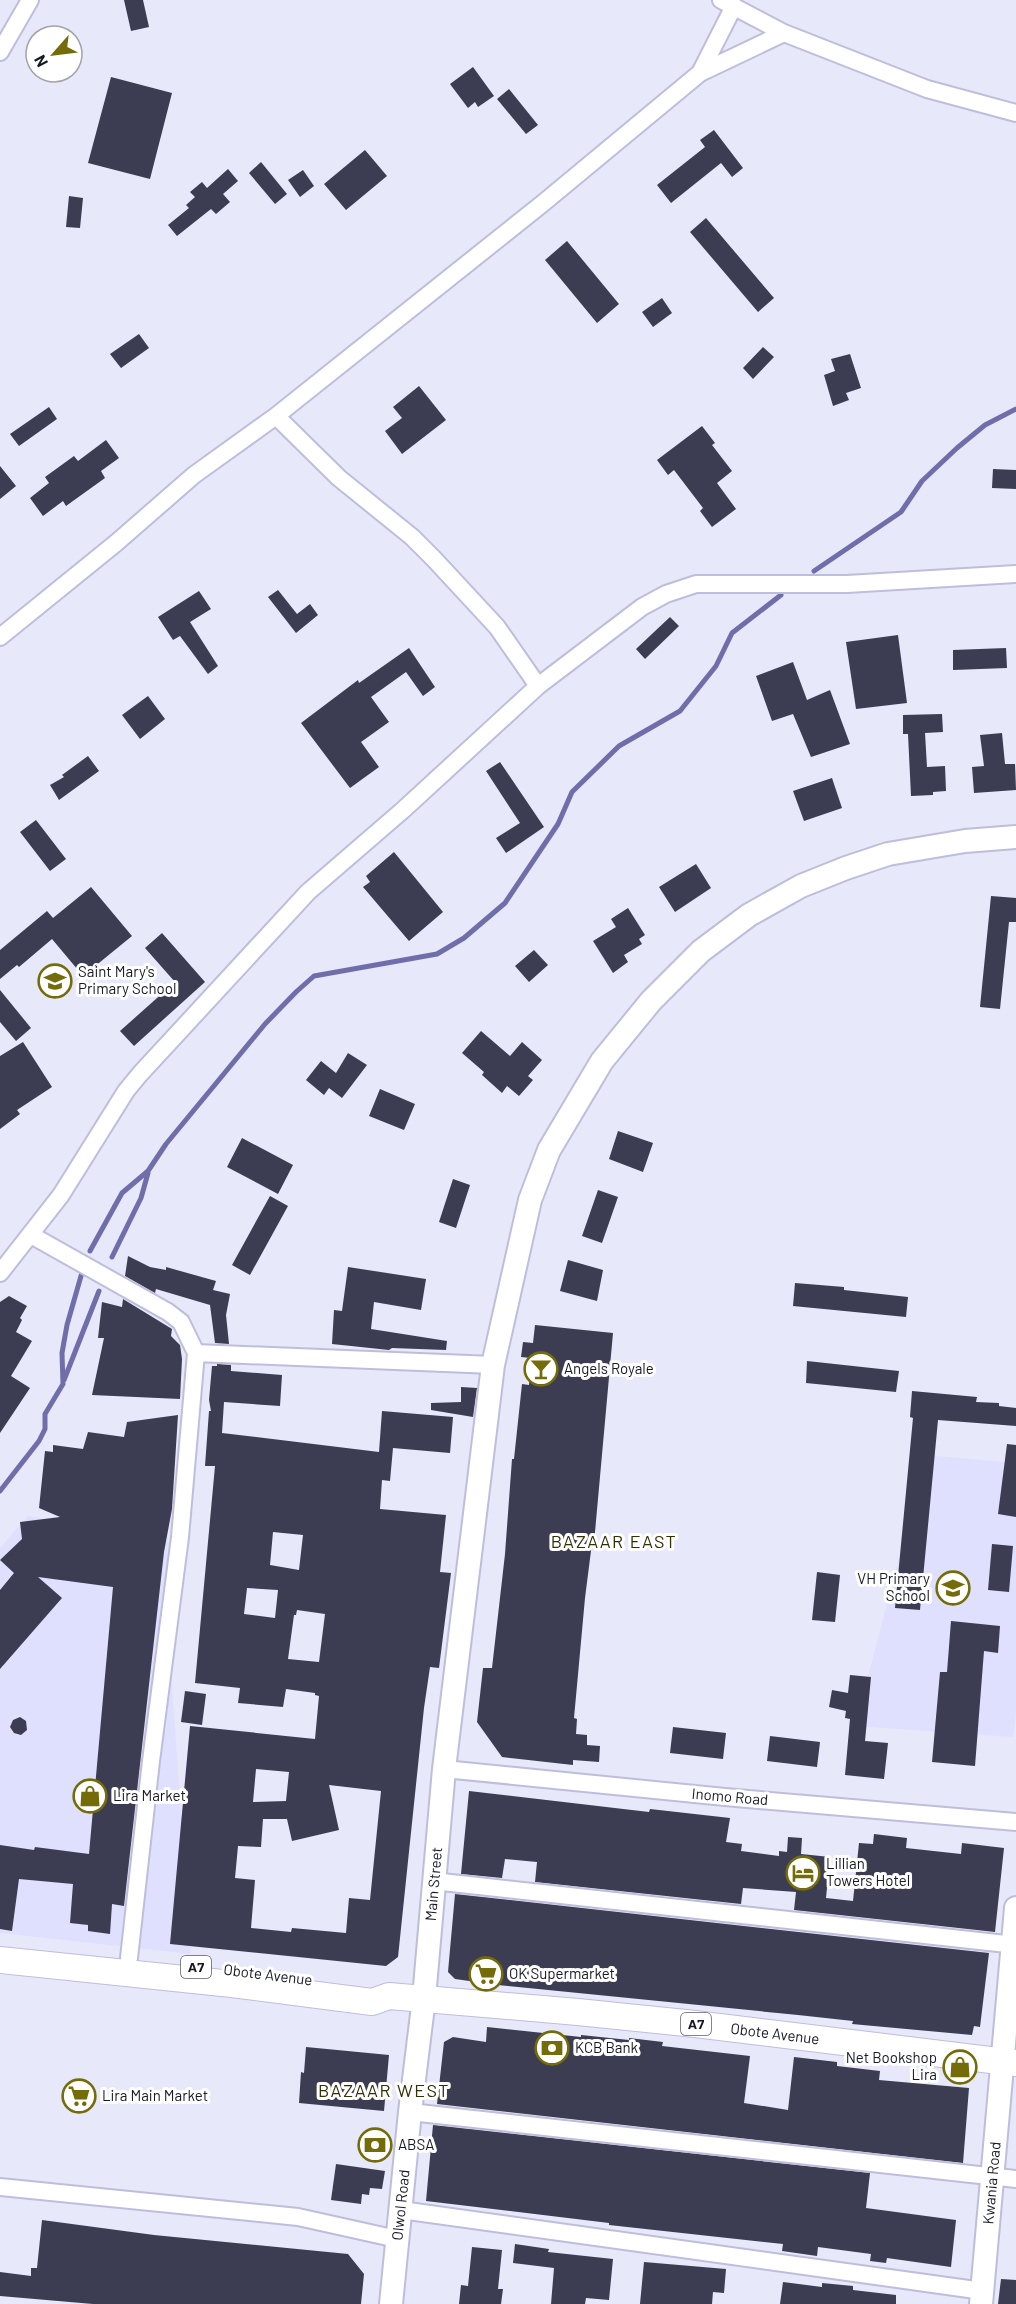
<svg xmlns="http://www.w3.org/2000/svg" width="1016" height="2304" viewBox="0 0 1016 2304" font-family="Barlow,sans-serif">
  <rect width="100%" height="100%" fill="#e7e8fa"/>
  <path fill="#dfe0fe" d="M926,1455l90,8v251l-3,23 -158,-11z
    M28,1516l155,28 -13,114 21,296 -191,-21v-385z"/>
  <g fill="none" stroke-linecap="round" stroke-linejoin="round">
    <path stroke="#706eaa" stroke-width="5" d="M814,571l87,-59 21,-31 35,-33 28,-23 31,-16
      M90,1251l32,-58 26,-22 18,-27 99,-120 31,-32 18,-16 123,-22 27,-16 41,-35 53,-79 14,-32 47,-46 61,-35 36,-45 16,-33 49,-38
      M112,1257l29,-59 7,-25
      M64,1380l35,-89
      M0,1491l39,-50 6,-12v-15l18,-30 -1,-31 5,-28 16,-56"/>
  </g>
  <path fill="#3c3c53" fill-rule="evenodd" d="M124,0h19l6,27 -18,4z
    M473,67l21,29 -16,11 -3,-5 -7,6 -18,-24z
    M111,77l61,16 -22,86 -62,-16z
    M509,89l29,36 -12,9 -29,-35z
    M714,130l29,38 -11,9 -11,-14 -50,40 -14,-18 48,-38 -5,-7z
    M365,150l22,26 -41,34 -22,-26z
    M261,162l26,32 -12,10 -26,-31z
    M228,169l10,12 -15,13 7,8 -14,12 -5,-5 -34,27 -9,-11 21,-17 -3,-3 9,-8 -5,-5 12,-10 5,6z
    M303,170l11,16 -14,11 -12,-17z
    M69,196l14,2 -3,30 -14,-1z
    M706,218l68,80 -16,14 -68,-80z
    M567,241l52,63 -22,19 -52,-63z
    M662,298l10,15 -19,14 -11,-15z
    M139,334l10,14 -28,20 -11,-14z
    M763,347l11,10 -21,22 -10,-11z
    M850,354l11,34 -15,5 3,7 -16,6 -9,-31 11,-4 -4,-12z
    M419,386l27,34 -44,34 -17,-23 17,-13 -9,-11z
    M49,407l8,12 -38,27 -9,-12z
    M702,426l13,17 -3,2 20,26 -15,12 19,26 -24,18 -12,-16 3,-3 -29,-38 -6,5 -11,-15z
    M106,440l13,18 -18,13 4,7 -39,28 -3,-5 -20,15 -13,-18 19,-15 -4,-6 29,-21 4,5z
    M0,466l16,20 -16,13z
    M993,469l23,1v19l-24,-1z
    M278,590l19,24 13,-10 8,11 -22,18 -28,-36z
    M199,591l12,18 -21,13 28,44 -10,8 -28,-38 -7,4 -15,-23z
    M670,617l9,9 -34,33 -9,-10z
    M898,635l9,68 -51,6 -10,-67z
    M409,648l26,39 -12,9 -17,-24 -35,25 18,25 -28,20 18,25 -29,21 -49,-65 57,-43 1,3z
    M1006,648l1,20 -54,2v-20z
    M793,662l14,38 23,-10 20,54 -39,13 -18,-43 -21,7 -16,-45z
    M148,696l17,23 -25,20 -18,-24z
    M942,714l1,18 -18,1 2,34 18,-1 1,25 -13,1v3l-22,1 -3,-62h-5v-19z
    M1002,733l3,31h10l1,26 -42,3 -2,-26 12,-1 -4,-31z
    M88,756l11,15 -40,29 -9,-15 14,-8 -2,-2z
    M500,762l44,65 -38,26 -10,-15 24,-15 -34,-52z
    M832,778l10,30 -38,13 -11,-30z
    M36,820l30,39 -16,12 -30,-39z
    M394,852l49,60 -34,29 -46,-54 7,-5 -4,-6z
    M696,864l15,24 -36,24 -16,-25z
    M91,887l41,49 -49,40 -31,-37 -33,28 -2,-2 -17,14v-29l47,-39 6,7z
    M991,896l25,2v24h-7l-9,87 -20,-2z
    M628,908l17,27 -6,4 3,5 -18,11 4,7 -15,11 -20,-32 23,-14 -5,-8z
    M162,933l43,49 -71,64 -14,-15 55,-49 -30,-34z
    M534,950l14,15 -19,17 -14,-16z
    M0,990l31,38 -15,13 -16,-19z
    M481,1031l29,25 12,-14 20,18 -14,16 5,4 -14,16 -12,-10 -5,7 -20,-18 2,-3 -22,-19z
    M23,1042l29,45 -35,23 3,4 -20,15v-73z
    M348,1053l19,12 -25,33 -13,-10 -5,7 -18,-15 15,-19 15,12z
    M380,1089l35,15 -11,26 -35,-14z
    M618,1131l35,12 -10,29 -34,-13z
    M242,1138l51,27 -15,29 -51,-27z
    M453,1179l17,6 -14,43 -17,-6z
    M598,1190l20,7 -16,46 -20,-7z
    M270,1196l18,10 -38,69 -18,-10z
    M128,1256l22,11 16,3v-3l50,14 -3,9 17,4 -4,21 3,29 -14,-1 -5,-38 -54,-16 -1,4 -30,-17z
    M568,1260l35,10 -6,31 -37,-10z
    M348,1267l78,12 -5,31 -47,-8 -3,27 76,12 -1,9 -54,-2 -3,2 -57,-6 2,-34 8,1z
    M795,1283l49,4v3l64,7 -2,20 -113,-11z
    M9,1296l18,10 -7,12 2,2 -6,12 16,9 -21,35 19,12 -30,45v-131z
    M123,1299l49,30 -1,7 9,9 2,14 -2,40 -88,-4 12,-57h-6l4,-36 20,5z
    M535,1325l78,8 -19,210h-2l-7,55 -11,120 3,1 -1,15 11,1v10l13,1 -1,16 -26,-2v5l-71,-8 -25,-35 6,-54h9l13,-114 7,-95h2l8,-75 7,1 2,-27 -10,-1 2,-15 10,1z
    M807,1361l92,10 -3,21 -90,-9z
    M217,1364l14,1v6l51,4 -2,31 -56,-4 -2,31 157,19 3,-41 71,6 -3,36 -57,-5 -3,33 -8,-1 -2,29 66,6 -6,57 11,1 -12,95 -9,-1 -6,41 -26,249 -12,9 -216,-22 20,-218 125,13 4,-43 -4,-1v-2l-29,-4 -3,18 -45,-4 2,-15 -45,-5 20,-217h-10l4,-55h2l-2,-11 3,-34h5zM273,1532l30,3 -4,35 -29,-5zM247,1588l31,2 -3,28 -31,-4zM297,1610l28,4 -6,48 -31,-3 6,-44h2zM256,1769l33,3 -3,29 -33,1zM329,1785l52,6 -11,109 -21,-2 -3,35 -54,-5 -1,4 -40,-4 4,-48 -20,-2 3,-32 23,1 2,-28h24l5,22 47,-11z
    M461,1387l16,1 -4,29 -42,-7v-7l30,-1z
    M912,1391l65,6 -1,5 23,1v3l17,2v18l-78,-6 -18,190 -25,-2 18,-190 -3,-1z
    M178,1415l-6,94 -8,43 -40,354 -12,-2 -2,30 -22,-3v-6l-18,-2 3,-39 -54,-5 -7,52 -12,-2v-84l34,5 1,-3 54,7 24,-267 -75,-10 24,21 -62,71v-79l14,-17 -14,-13 22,-21 -2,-17 40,-5 -21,-9 6,-57 8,1v-7l30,4 5,-17 36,5 3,-15z
    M1007,1444l9,1v72l-18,-3z
    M992,1544l21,2 -4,46 -21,-2z
    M817,1572l23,3 -5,47 -23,-2z
    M951,1621l49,5 -2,27 -14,-2 -9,115 -43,-4 8,-90h7z
    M850,1675l21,2 -6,64 23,2 -4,36 -39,-4 5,-56 -5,-1 1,-7 -17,-4 3,-17 16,3z
    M185,1691l21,3 -4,31 -21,-3z
    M20,1717l6,4 1,9 -6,5 -7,-2 -4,-6 3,-7z
    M673,1727l53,6 -3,26 -53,-6z
    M770,1736l50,6 -3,25 -50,-6z
    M469,1791l180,21 1,-3 80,9 -4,24 16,2 -1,7 38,5v-5l8,1 1,-15 14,1 -1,16 29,3 -4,41 27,3 6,-58 14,1 1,-10 33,4 -1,10 55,6 1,-11 42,5 -9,84 -201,-22 2,-18 -53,-4 -2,16 -206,-22 2,-20 -32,-3 -3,19 -41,-4z
    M455,1894l534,59 -9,74 -6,-1 -2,9 -120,-11 1,-3 -55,-6 -300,-30 -43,-6 -7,-7z
    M487,2027l94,10v-2l48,5v-2l34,4 -1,4 88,10 -6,47 44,7 6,-53 43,5v4l43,5 -1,9 90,8 -6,75 -526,-59 7,-62 9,-5 33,5z
    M306,2047l83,8 -5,56 -85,-8 2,-31 3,1z
    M433,2125l437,48 -4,35 90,12 -5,47 -64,-9 -1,5 -16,-2 1,-7 -53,-7 -1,9 -35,-5 1,-7 -174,-19v-2l-183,-22z
    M336,2164l49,7 -3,18 -12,-1 -1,7 -7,-1 -1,10 -30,-4z
    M42,2220l112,15 194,19 16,20 -3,30h-268l-93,-8v-24l31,4v-8h6z
    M515,2244l34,5 -1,3 65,7 -4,41 -23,-2 -1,6h-34l3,-36 -41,-5z
    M472,2247l30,3 -4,39h5l-2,15h-42l2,-19 7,1z
    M644,2262l82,7 -2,24 -11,-1 -1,12h-72z
    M1001,2279l15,1v24h-18z
    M783,2282l39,5v-4l31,3v4l43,5v9h-116z"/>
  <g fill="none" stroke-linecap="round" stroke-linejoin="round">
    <g stroke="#bdbedb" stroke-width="20">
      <path id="street" d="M721,0l63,33 143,56 89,24
        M0,52l30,-52
        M700,73l84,-40
        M276,416l63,62 73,59 22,22 63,68 41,59
        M0,637l116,-94 78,-68 82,-59 266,-212 158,-131 34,-67
        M31,1235l137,77 13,10 15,31 -16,184 -29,224 -22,197
        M0,1273l61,-78 65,-104 14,-17 168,-182 95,-82 135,-124 104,-79 24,-13 30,-10h151l169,-10
        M196,1353l297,12
        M444,1769l281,28 291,25
        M433,1881l583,64
        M410,2112l606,67
        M0,2187l298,30 99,22
        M401,2210l582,81"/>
    </g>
    <g stroke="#bdbedb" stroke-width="26">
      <path id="secondary" d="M391,2304l19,-192 14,-114 20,-229 49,-404 37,-165 19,-50 53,-89 49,-60 50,-50 48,-36 52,-29 45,-18 42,-14 77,-13 51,-4
        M981,2304l35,-396"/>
    </g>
    <g stroke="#bdbedb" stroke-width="28">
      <path id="primary" d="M0,1960l232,24 140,18 17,-6 189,16 117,12 321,39"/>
    </g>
    <use href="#street" stroke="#fff" stroke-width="16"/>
    <use href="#secondary" stroke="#fff" stroke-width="22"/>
    <use href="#primary" stroke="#fff" stroke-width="26"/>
  </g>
  <defs>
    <g id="school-ring" transform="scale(1.725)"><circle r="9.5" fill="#fff" stroke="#746c08" stroke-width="1.5"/><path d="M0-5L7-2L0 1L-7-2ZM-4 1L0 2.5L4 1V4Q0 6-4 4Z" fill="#746c08"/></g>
    <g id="bar-ring" transform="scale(1.725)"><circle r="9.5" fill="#fff" stroke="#746c08" stroke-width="1.5"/><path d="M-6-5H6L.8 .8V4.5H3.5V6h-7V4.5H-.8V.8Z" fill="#746c08"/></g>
    <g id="shop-ring" transform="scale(1.725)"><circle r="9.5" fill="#fff" stroke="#746c08" stroke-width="1.5"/><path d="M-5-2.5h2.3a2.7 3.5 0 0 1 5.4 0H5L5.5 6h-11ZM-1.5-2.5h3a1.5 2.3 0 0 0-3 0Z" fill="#746c08"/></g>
    <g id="hotel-ring" transform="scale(1.725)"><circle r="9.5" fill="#fff" stroke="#746c08" stroke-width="1.5"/><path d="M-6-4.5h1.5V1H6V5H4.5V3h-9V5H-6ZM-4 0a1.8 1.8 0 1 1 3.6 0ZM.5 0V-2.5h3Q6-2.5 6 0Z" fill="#746c08"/></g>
    <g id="supermarket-ring" transform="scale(1.725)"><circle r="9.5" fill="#fff" stroke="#746c08" stroke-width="1.5"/><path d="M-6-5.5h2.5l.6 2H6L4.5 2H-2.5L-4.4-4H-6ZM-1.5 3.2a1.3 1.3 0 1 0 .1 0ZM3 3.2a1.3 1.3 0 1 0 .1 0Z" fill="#746c08"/></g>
    <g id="bank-ring" transform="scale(1.725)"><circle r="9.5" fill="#fff" stroke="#746c08" stroke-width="1.5"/><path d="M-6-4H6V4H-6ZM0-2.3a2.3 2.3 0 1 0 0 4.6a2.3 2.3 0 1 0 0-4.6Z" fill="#746c08"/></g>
  </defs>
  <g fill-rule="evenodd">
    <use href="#school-ring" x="55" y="981"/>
    <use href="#bar-ring" x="541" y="1369"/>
    <use href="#school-ring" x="953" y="1588"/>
    <use href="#shop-ring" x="90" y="1796"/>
    <use href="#hotel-ring" x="803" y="1873"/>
    <use href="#supermarket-ring" x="486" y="1974"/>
    <use href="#bank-ring" x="552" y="2048"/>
    <use href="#shop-ring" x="960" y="2067"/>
    <use href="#supermarket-ring" x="79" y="2096"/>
    <use href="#bank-ring" x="375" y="2145"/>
  </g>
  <g text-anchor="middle" stroke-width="6" stroke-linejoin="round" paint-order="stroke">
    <g fill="#fff" stroke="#5d5d64" stroke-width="1.5">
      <rect x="181" y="1956" width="30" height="22" rx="4.5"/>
      <rect x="681" y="2013" width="30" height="22" rx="4.5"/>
    </g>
    <g font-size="14" font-weight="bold" fill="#171822">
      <text x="196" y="1972">A7</text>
      <text x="696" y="2029">A7</text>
    </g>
    <g font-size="15" fill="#171822" stroke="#fff" text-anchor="start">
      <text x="78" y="977">Saint Mary's<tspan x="78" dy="17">Primary School</tspan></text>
      <text x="564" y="1374">Angels Royale</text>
      <text x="930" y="1584" text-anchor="end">VH Primary<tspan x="930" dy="17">School</tspan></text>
      <text x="113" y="1801">Lira Market</text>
      <text x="826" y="1869">Lillian<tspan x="826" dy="17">Towers Hotel</tspan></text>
      <text x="509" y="1979">OK Supermarket</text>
      <text x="575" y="2053">KCB Bank</text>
      <text x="937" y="2063" text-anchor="end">Net Bookshop<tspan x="937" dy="17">Lira</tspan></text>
      <text x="102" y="2101">Lira Main Market</text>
      <text x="398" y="2150">ABSA</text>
    </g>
    <g font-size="15" fill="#171822" stroke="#fff">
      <text transform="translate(730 1797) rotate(5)" y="5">Inomo Road</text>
      <text transform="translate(434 1884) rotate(-85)" y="5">Main Street</text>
      <text transform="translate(268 1975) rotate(7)" y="5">Obote Avenue</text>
      <text transform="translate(775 2034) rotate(7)" y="5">Obote Avenue</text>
      <text transform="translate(992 2183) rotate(-85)" y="5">Kwania Road</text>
      <text transform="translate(401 2205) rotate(-84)" y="5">Olwol Road</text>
    </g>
    <g font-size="18" letter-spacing="1.5" fill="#332f04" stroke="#fff">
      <text x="614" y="1548">BAZAAR EAST</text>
      <text x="384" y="2097">BAZAAR WEST</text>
    </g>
  </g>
  <g transform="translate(54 54) rotate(242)"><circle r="28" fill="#ffffff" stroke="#a2a3a7" stroke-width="1.5"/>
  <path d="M0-4.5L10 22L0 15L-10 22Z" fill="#746c08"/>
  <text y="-9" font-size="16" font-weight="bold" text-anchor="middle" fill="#171822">N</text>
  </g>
</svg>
